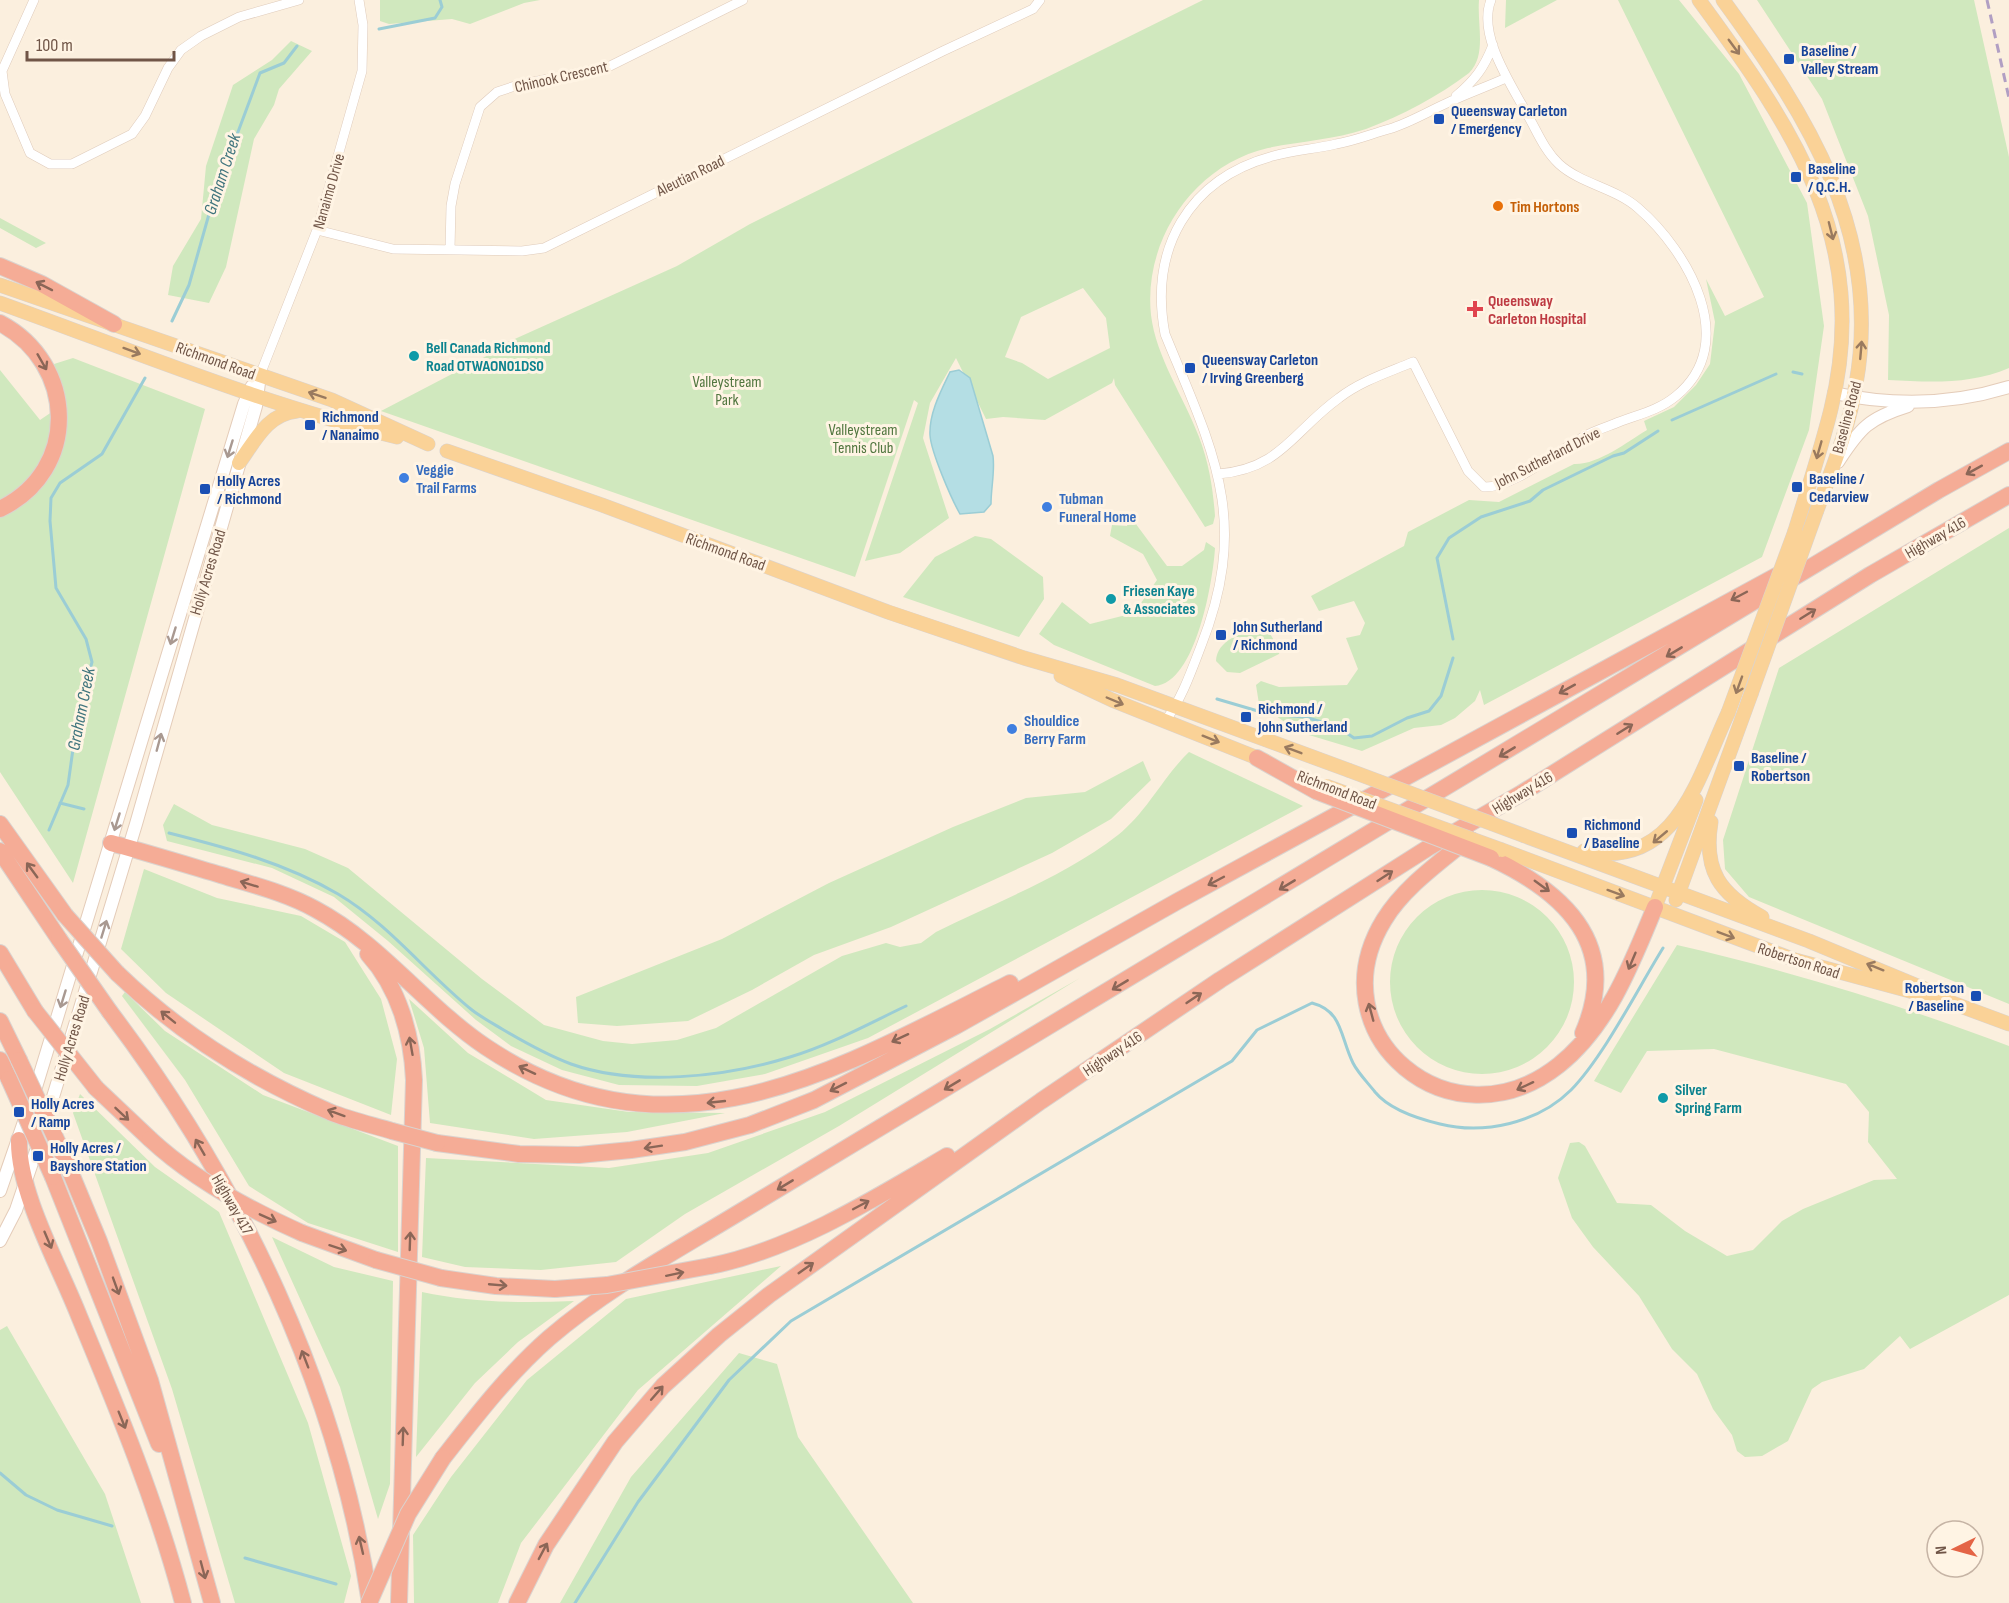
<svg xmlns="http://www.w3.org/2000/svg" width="2009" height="1603" viewBox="0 0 2009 1603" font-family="'Sofia Sans Condensed',sans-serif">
  <rect width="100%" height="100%" fill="#fbefde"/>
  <path fill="#d0e8be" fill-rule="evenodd" d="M380,0h160l-16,3 -54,21 -18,-5 -63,5 -9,-3z
    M1203,0h276c-2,25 8,55 -10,73 -32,24 -66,42 -103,56 -32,11 -66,12 -98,19 -74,17 -125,92 -117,167 5,42 33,82 48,122 10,26 14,51 16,79l-2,8 -8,3 -90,-142 -1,-7 -2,5 -67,37 -42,-3 -17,2 -30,-61 -26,45 -7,35 26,80 -49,35 -35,8 53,-158 -4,-3 -59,177 -474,-166 117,-61 10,-8 169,-76 73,-42zM1083,288l23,30 4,30 -62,31 -26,-16 -17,-6 16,-40z
    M1506,0h51l-52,28z
    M1618,0h61l60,74 68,129 17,123 -15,104 -47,127 -278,148 -4,-15 -5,11 -20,17 -14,7 -27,3 -52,23 -63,-19 -40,-28 -3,-19 5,-4 18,6 68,-2 11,-16 -12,-31 14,-3 5,-12 -11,-22 -35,10 -8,-15 93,-50 4,-14 61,-32 30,2 75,-38c24,1 53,-22 73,-34l-3,-9 30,-14 22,-22 14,-21 5,-42 -9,-43 19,37 39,-19z
    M1757,0h217l35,157v211c-39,17 -80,14 -121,12l1,-65 -21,-99 -46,-117z
    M291,41l21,10 -33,38 -5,16 -20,34 -28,128 -17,36 -41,-8 5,-29 28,-47 5,-53 27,-81 39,-25z
    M0,218l46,25 -10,5 -36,-20z
    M73,358l132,51 -132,474 -73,-111v-402l40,50 25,-17 -11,-39z
    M1130,516l37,50h15l22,-16 2,-8 9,6c-2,33 -19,135 -60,138l-101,-41 -15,-11 23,-32 28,22 44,-11 23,-33 -14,-26 -33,-18 2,-11 15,1z
    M2009,528v476l-260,-107 -24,-28 -2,-29 56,-172z
    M975,536l16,3 52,38 1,22 -25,38 -116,-40 32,-40z
    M1260,629l9,3 11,18 -1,4 -39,19 -13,-1 -11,-11c1,-21 26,-29 44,-32z
    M1189,752l114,54 -435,232 -103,36 -68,12 -78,-1 -57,-15 -51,-24 -35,-26 -88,-79 -54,-44 -62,-29 -105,-27 -4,-16 11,-21 38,21 93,24 43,19 134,111 62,46 59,16 29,3 45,-4 39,-12 126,-72 44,-13 14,4 21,-4 15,-11c60,-30 128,-55 182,-97 29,-23 45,-58 71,-83z
    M1143,761l8,19 -40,39 -59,34 -161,74 -77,28 -62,35 -64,31 -71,5 -39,-3 -2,-26 146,-58 107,-56 124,-56 73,-29 59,-6z
    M144,869l73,29 84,18 44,26 36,57 16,60 -6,56 -107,-42 -118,-80 -45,-44z
    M1390 982a92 92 0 1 1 184 0a92 92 0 1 1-184 0Z
    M1677,945c113,26 224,60 332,101v249l-99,54 -10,-13 -36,33 -42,13 -10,7 -24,52 -26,15 -17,1 -8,-6 -5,-16 -19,-26 -16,-35 -25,-25 -33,-53 -46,-49 -21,-29 -14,-40 12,-35 9,-1 6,4 32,57 34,2 34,26 42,25 26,-6 29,-29 21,-12 71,-29 23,-1 -29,-37 1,-30 -23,-28 -132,-35 -67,2 -26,42 -27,-12z
    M1080,978l-241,148 -154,88 -69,48 -75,8 -76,-3 -43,-10 4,-99 183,10 99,-15 117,-41 165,-83z
    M125,992l40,39 98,64 135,51v106l-90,-29 -59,-37 -64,-106 -63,-84z
    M409,999l59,54 78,47 83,12 96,1 -98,19 -93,7 -104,-16 -6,-75z
    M80,1094l75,73 64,45 89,211 43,153 -7,27h-109l-63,-214 -99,-276z
    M272,1237l62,30 59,14 -3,203 -12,35 -38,-132z
    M781,1266l-143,124 -117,153 -23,60h-84l-1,-68 38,-58 76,-97 99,-81z
    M422,1292c51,11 101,11 152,9l-56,41 -43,41 -59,74z
    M7,1326l98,168 36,109h-141v-273z
    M739,1353l38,11 21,73 115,166h-353l71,-126z"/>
  <path fill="#b4dee4" stroke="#9bcdd5" stroke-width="1.5" d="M959,370l11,8 23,78c2,16 -2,32 -2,48l-7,8 -24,2c-9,-16 -29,-62 -30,-79 -1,-22 11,-44 20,-63z"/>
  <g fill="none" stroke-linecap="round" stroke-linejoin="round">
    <path stroke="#9bcdd5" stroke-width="3" d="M379,29l56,-11 7,-11 -2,-7
      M172,321l17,-36 35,-124 11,-21 25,-67 24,-10 13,-17
      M1793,372l9,2
      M1672,420l104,-46
      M1453,639l-16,-81 12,-20 32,-21 49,-16 13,-11 70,-34 11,-3 34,-22
      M1217,699l51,15 37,3 33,10 16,11 18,-2 35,-18 22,-7 12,-15 12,-38
      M60,803l24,6
      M49,830l19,-45 10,-72 14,-51 -6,-23 -30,-51 -6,-67 1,-23 9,-15 42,-29 43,-76
      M169,833c59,15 116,30 169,61 51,30 88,79 134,116 9,7 20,13 30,19 22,13 45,26 69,35 65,23 154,13 219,-7 40,-12 78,-33 116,-51
      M0,1473l26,22 31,15 55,16
      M245,1558l91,26
      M575,1603l63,-101 91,-122 62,-59 441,-260 25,-31 55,-27c31,8 28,34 41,60 5,10 15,20 22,29 14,17 44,27 65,32 44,11 98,-1 131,-34 33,-34 66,-100 92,-142"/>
    <g stroke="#dfcbbb" stroke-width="10">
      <path id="street" d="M34,0l-32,71 3,23 25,59 20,11h22l60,-30 13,-18 23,-48 13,-18 20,-14 38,-19 60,-17
        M1456,96c19,-16 28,-28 37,-51
        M317,230l76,19 129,2 22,-3 399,-197 90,-42 7,-9
        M450,249l1,-43 4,-22 25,-77 17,-15 21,-7 90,-18 135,-67
        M260,375l57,-145 45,-159 1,-46 -4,-25
        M1218,474c63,-5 75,-43 121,-76 22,-17 48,-25 74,-36l55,109 16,16c31,1 76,-39 105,-53 8,-4 17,-7 25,-10 22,-9 44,-13 62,-28 65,-53 12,-145 -38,-188 -23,-20 -57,-24 -79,-44 -15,-14 -22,-33 -32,-50 -16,-30 -50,-79 -36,-114
        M1166,720c16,-22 25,-48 35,-74 50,-127 12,-195 -36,-312 -16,-85 23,-155 108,-178 21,-6 42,-7 63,-12 18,-3 35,-10 53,-15 20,-6 38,-17 58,-26 19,-9 39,-16 59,-25"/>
    </g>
    <g stroke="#e4ccb9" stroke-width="14">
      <path id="secondary" d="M1834,393c59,13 117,12 175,-6
        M1838,462c22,-34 31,-44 70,-56
        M33,1097l211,-693 8,-18
        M46,1120l90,-296 120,-418 4,-31
        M0,1191l27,-78
        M0,1241l16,-31 23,-68"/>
    </g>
    <g stroke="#dad3cf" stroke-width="15">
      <path id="primary" d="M1699,0c94,128 173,242 132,409 -10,41 -24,82 -36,122
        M1723,0c84,115 160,234 133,384 -7,44 -24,85 -39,126
        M0,285l332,115 96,44
        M0,303c131,47 261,101 397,134
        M447,451l155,54 286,107 136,46 93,27 231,85
        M239,463c16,-22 28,-49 58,-52
        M1061,676l51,24 153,61
        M1711,822c-8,49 9,72 51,95
        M1525,836l284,105 118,49
        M1502,850l293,110 152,41 62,23
        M1584,851c92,19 113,-71 144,-138
        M1676,900l75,-206
        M1655,907l41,-107"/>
    </g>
    <g stroke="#dad3cf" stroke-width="18">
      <path id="highway" d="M0,266l42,18 72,40
        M0,323c76,40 81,147 0,186
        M1257,758l59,33
        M0,824l65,91
        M1469,838c-29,24 -65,49 -85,82 -70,114 67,231 175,145 49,-39 73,-102 96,-158
        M111,843c37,10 73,21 110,32 32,10 65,18 94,34 66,35 110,97 171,138 186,124 352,22 524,-64
        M0,851l59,88
        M1491,858c75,35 130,88 92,175
        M0,953l35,58
        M368,954c31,34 44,81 46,126l-15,523
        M117,973c62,60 134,105 213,139 20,8 42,13 62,19
        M110,1012c131,173 228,376 260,591
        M0,1021l19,39
        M0,1060l9,19
        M96,1088l54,51
        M19,1140c-1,53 40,125 60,176 39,94 78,188 104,287
        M437,1143l82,11 60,1 52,-5 54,-8 65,-17 64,-25 142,-74 222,-125 611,-332
        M63,1154l36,87 51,139 62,223
        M53,1177l106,267
        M302,1233l74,27
        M710,1266c82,-16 166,-68 237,-110
        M441,1278l55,8 59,3
        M443,1458c33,-42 66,-85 106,-120 58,-50 127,-87 191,-126l1199,-722 70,-39
        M517,1603l29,-58 69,-103 48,-56 56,-51 50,-40 272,-194 179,-121 211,-134 91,-53 348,-218 139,-80"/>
    </g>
    <use href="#street" stroke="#fff" stroke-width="9"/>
    <use href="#secondary" stroke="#fff" stroke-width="12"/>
    <use href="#primary" stroke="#fad297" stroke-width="14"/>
    <use href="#highway" stroke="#f5ac96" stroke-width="16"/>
    <path stroke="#b19fc3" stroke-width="3" stroke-dasharray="9 6" stroke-linecap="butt" d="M1987,0l22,98"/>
    <g stroke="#dad3cf" stroke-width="15" stroke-linecap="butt">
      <path id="primary-bridge" d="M1751,694l66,-184
        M1728,713l67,-182
        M1348,770l177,66
        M1326,786l176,64"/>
    </g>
    <g stroke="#dad3cf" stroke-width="18" stroke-linecap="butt">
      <path id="highway-bridge" d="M1316,791l175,67
        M65,915l52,58
        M59,939l51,73
        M35,1011l61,77
        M19,1060l44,94
        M9,1079l44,98
        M392,1131l45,12
        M150,1139c43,40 98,70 152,94
        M376,1260l65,18
        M555,1289l52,-4 103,-19
        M369,1603l39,-89 35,-56"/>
    </g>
    <use href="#primary-bridge" stroke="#fad297" stroke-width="14"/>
    <use href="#highway-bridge" stroke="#f5ac96" stroke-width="16"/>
  </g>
  <defs><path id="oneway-shaft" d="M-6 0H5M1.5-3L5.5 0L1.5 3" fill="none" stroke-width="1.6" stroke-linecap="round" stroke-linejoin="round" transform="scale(1.5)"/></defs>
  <g stroke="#997a5f">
    <use href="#oneway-shaft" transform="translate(1734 47) rotate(54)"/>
    <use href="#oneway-shaft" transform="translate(1831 231) rotate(76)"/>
    <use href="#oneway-shaft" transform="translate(1861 350) rotate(-85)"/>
    <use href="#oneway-shaft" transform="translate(132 351) rotate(20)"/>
    <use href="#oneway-shaft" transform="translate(317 395) rotate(-161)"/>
    <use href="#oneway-shaft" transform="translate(1819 450) rotate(106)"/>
    <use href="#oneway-shaft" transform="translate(1739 685) rotate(110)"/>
    <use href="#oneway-shaft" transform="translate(1115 701) rotate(23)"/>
    <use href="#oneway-shaft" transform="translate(1211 739) rotate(22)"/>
    <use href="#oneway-shaft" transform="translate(1293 750) rotate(-159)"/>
    <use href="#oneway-shaft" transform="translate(1660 837) rotate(140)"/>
    <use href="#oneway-shaft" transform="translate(1616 893) rotate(20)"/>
    <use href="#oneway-shaft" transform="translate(1726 935) rotate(21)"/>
    <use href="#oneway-shaft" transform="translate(1875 967) rotate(-158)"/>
  </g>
  <g stroke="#8b6657">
    <use href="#oneway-shaft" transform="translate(44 286) rotate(-153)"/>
    <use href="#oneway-shaft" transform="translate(42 362) rotate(60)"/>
    <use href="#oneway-shaft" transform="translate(1974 470) rotate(151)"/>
    <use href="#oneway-shaft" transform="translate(1739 596) rotate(152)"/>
    <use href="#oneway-shaft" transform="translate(1808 614) rotate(-32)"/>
    <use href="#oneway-shaft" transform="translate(1674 652) rotate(149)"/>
    <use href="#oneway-shaft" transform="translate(1567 689) rotate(151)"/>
    <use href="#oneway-shaft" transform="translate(1625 729) rotate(-32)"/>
    <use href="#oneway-shaft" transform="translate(1507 752) rotate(149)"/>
    <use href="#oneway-shaft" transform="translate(32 870) rotate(-126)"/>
    <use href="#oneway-shaft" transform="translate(1385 876) rotate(-33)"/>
    <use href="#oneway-shaft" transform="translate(1216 881) rotate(152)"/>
    <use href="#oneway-shaft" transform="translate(249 884) rotate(-163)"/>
    <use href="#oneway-shaft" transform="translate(1287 885) rotate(149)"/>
    <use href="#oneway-shaft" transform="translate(1542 886) rotate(36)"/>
    <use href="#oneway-shaft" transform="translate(1632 961) rotate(113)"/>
    <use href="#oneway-shaft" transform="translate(1120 985) rotate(149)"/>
    <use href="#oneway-shaft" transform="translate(1194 998) rotate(-34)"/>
    <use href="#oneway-shaft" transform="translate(1371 1012) rotate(-105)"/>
    <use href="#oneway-shaft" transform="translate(168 1017) rotate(-141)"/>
    <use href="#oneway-shaft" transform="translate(900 1038) rotate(155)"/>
    <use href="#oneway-shaft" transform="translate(411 1046) rotate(-100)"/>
    <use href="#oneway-shaft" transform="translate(527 1070) rotate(-155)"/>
    <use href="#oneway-shaft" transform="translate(952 1085) rotate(149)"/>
    <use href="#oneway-shaft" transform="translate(1525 1086) rotate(155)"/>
    <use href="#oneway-shaft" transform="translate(838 1087) rotate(153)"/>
    <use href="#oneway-shaft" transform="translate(716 1102) rotate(174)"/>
    <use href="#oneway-shaft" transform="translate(336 1113) rotate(-160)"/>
    <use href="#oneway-shaft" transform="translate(122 1114) rotate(43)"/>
    <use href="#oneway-shaft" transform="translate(200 1147) rotate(-120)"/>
    <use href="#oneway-shaft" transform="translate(653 1147) rotate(171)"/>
    <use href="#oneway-shaft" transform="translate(785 1185) rotate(149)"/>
    <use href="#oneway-shaft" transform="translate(861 1205) rotate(-28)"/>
    <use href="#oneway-shaft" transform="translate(268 1218) rotate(24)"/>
    <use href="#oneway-shaft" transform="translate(48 1240) rotate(67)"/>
    <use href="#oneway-shaft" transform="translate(410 1241) rotate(-88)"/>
    <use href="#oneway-shaft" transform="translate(338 1248) rotate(18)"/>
    <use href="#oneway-shaft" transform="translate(806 1268) rotate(-35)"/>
    <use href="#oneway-shaft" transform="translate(675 1274) rotate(-12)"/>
    <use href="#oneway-shaft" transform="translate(498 1285) rotate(5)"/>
    <use href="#oneway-shaft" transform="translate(116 1286) rotate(70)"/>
    <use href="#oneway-shaft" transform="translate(305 1359) rotate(-111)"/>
    <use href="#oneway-shaft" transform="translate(657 1393) rotate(-49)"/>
    <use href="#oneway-shaft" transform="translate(122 1420) rotate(68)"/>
    <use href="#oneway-shaft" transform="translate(403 1436) rotate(-88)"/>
    <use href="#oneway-shaft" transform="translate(361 1545) rotate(-103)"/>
    <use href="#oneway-shaft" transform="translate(543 1551) rotate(-62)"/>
    <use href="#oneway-shaft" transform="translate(203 1570) rotate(75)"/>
  </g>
  <g stroke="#a99991">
    <use href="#oneway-shaft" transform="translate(230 449) rotate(107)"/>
    <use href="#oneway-shaft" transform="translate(173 636) rotate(107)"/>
    <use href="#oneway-shaft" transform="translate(159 742) rotate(-75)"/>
    <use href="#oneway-shaft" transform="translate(117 822) rotate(107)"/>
    <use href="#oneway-shaft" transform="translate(104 929) rotate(-73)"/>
    <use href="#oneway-shaft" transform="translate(63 999) rotate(107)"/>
  </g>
  <g fill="#1a4fb4" stroke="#fff4e4" stroke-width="2">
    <rect x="1783" y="53" width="12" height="12" rx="3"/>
    <rect x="1433" y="113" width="12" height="12" rx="3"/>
    <rect x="1790" y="171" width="12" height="12" rx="3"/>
    <rect x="1184" y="362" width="12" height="12" rx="3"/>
    <rect x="304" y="419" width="12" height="12" rx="3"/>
    <rect x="1791" y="481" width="12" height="12" rx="3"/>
    <rect x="199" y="483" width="12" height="12" rx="3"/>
    <rect x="1215" y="629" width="12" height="12" rx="3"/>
    <rect x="1240" y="711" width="12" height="12" rx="3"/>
    <rect x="1733" y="760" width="12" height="12" rx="3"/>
    <rect x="1566" y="827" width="12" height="12" rx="3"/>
    <rect x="1970" y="990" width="12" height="12" rx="3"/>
    <rect x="13" y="1106" width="12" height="12" rx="3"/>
    <rect x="32" y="1150" width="12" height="12" rx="3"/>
  </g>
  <circle fill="#e8710a" stroke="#fff4e4" stroke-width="2" cx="1498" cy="206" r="6"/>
  <path fill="#e0444e" stroke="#fff4e4" stroke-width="2" d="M1472 300h6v6h6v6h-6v6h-6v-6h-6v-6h6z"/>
  <g fill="#0f9aa8" stroke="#fff4e4" stroke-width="2">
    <circle cx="414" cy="356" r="6"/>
    <circle cx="1111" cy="599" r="6"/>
    <circle cx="1663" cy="1098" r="6"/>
  </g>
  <g fill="#3f7fe0" stroke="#fff4e4" stroke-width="2">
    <circle cx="404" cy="478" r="6"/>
    <circle cx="1047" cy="507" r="6"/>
    <circle cx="1012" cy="729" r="6"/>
  </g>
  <g text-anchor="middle" stroke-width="6" stroke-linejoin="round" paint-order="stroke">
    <g font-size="16" font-weight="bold" fill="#164399" stroke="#fff4e4" text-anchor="start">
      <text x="1801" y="56">Baseline /<tspan x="1801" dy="18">Valley Stream</tspan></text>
      <text x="1451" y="116">Queensway Carleton<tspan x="1451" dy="18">/ Emergency</tspan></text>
      <text x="1808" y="174">Baseline<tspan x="1808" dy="18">/ Q.C.H.</tspan></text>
      <text x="1202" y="365">Queensway Carleton<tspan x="1202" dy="18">/ Irving Greenberg</tspan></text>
      <text x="322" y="422">Richmond<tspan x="322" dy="18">/ Nanaimo</tspan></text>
      <text x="1809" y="484">Baseline /<tspan x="1809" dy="18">Cedarview</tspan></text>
      <text x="217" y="486">Holly Acres<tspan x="217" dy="18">/ Richmond</tspan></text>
      <text x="1233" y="632">John Sutherland<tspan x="1233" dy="18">/ Richmond</tspan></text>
      <text x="1258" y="714">Richmond /<tspan x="1258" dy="18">John Sutherland</tspan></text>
      <text x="1751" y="763">Baseline /<tspan x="1751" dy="18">Robertson</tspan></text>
      <text x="1584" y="830">Richmond<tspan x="1584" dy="18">/ Baseline</tspan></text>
      <text x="1964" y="993" text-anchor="end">Robertson<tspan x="1964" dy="18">/ Baseline</tspan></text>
      <text x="31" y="1109">Holly Acres<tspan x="31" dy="18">/ Ramp</tspan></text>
      <text x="50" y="1153">Holly Acres /<tspan x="50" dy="18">Bayshore Station</tspan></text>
    </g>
    <g font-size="16" fill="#705547" stroke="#fff4e4">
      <text transform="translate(561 76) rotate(-13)" y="6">Chinook Crescent</text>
      <text transform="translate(690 175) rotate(-26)" y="6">Aleutian Road</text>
      <text transform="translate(328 191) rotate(-74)" y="6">Nanaimo Drive</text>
      <text transform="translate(216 360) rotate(20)" y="6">Richmond Road</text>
      <text transform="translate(1846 417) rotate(-75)" y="6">Baseline Road</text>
      <text transform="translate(1547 457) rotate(-27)" y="6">John Sutherland Drive</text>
      <text transform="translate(1935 537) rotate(-30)" y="6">Highway 416</text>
      <text transform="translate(726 551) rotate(20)" y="6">Richmond Road</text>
      <text transform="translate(207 572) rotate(-73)" y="6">Holly Acres Road</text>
      <text transform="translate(1337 789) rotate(21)" y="6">Richmond Road</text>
      <text transform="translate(1522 792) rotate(-31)" y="6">Highway 416</text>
      <text transform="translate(1799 960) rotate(18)" y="6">Robertson Road</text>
      <text transform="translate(71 1038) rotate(-73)" y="6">Holly Acres Road</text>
      <text transform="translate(1112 1053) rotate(-34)" y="6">Highway 416</text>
      <text transform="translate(233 1204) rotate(60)" y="6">Highway 417</text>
    </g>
    <g font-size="16" font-weight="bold" fill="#c56008" stroke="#fff4e4" text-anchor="start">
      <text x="1510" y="212">Tim Hortons</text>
    </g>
    <g font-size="16" font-weight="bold" fill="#be3a42" stroke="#fff4e4" text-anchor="start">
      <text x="1488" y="306">Queensway<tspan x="1488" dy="18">Carleton Hospital</tspan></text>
    </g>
    <g font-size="16" font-weight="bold" fill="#0d838f" stroke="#fff4e4" text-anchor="start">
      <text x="426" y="353">Bell Canada Richmond<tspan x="426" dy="18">Road OTWAON01DS0</tspan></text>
      <text x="1123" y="596">Friesen Kaye<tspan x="1123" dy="18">&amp; Associates</tspan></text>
      <text x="1675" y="1095">Silver<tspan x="1675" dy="18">Spring Farm</tspan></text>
    </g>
    <g font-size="16" fill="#527740" stroke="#fff4e4">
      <text x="727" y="387">Valleystream<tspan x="727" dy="18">Park</tspan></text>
      <text x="863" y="435">Valleystream<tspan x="863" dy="18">Tennis Club</tspan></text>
    </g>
    <g font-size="16" font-weight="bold" fill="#366cbe" stroke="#fff4e4" text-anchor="start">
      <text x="416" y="475">Veggie<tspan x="416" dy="18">Trail Farms</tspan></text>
      <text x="1059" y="504">Tubman<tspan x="1059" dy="18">Funeral Home</tspan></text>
      <text x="1024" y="726">Shouldice<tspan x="1024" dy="18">Berry Farm</tspan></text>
    </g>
    <g font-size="18" font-style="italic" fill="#3f747d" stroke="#fff4e4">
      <text transform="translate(222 174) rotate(-72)" y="6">Graham Creek</text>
      <text transform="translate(81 709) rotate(-79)" y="6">Graham Creek</text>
    </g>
  </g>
  <g transform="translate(1955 1549) rotate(265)"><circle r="28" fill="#fff4e4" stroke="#c6b4a5" stroke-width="1.5"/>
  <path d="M0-4.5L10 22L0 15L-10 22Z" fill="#e46445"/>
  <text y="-9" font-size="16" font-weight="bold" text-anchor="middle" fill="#705547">N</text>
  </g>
  <path d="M27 51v9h147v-9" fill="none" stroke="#705547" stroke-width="3"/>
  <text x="36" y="51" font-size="18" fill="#705547" stroke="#fff4e4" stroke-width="4.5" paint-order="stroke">100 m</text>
</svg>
